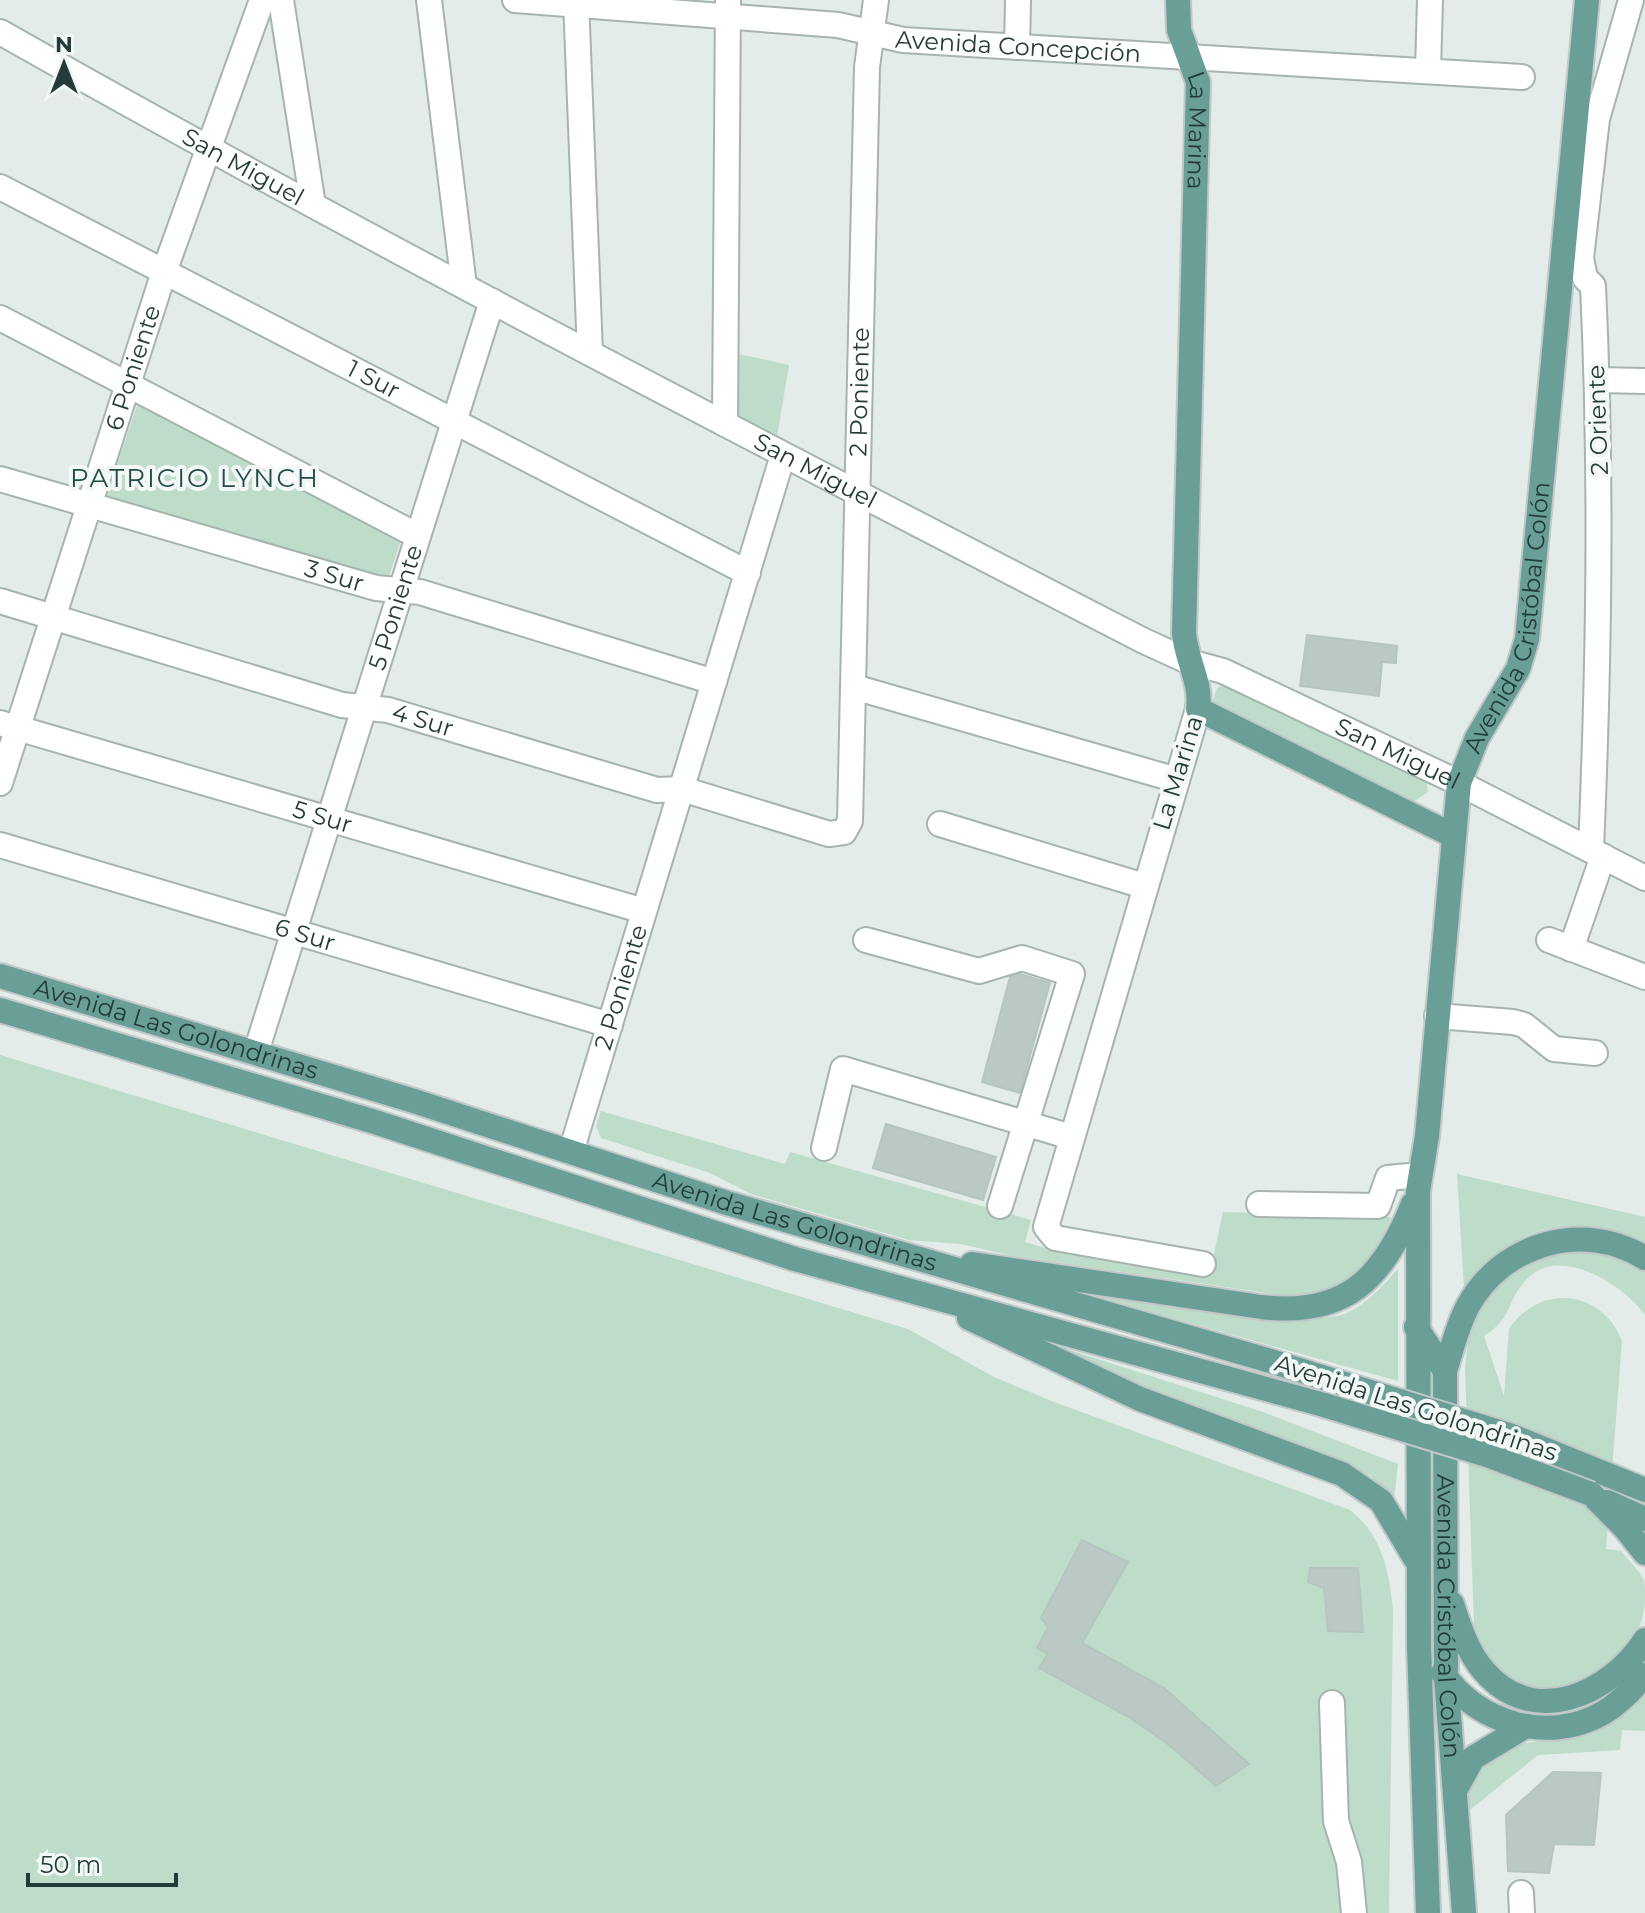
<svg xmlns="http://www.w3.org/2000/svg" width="1645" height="1913" viewBox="0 0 1645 1913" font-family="Montserrat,sans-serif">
  <rect width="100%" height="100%" fill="#e3ece9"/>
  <path fill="#bddcc9" d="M734,353l55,12 -12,72 -41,-20z
    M139,400l262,140 -13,39 -283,-79z
    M1225,685l201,95 2,12 -15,10 -194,-94 -6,-7 4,-13z
    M0,1055l908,274 86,48 60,25 296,108c32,25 39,61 43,99l-4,304h-1389z
    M601,1111l184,53 5,-12 241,68 -6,22 34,10 15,-1 136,21 13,-60 168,5c-20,53 -45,79 -104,79l-274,-40 -52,-12 -52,-4 -158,-46 -41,-21 -109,-35 -5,-12z
    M1457,1174l188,43v31c-70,-41 -133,-22 -181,40z
    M1580,1248l44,9 21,14v44c-21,-30 -84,-70 -117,-37 -22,21 -13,38 -44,58l20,60 5,-67c31,-46 93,-40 113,12l-16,208 15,2c7,9 18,19 23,29 1,5 1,13 1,18 0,70 -101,123 -152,66 -8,-10 -13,-27 -19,-38l-9,-259 4,-33 21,-45 38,-31z
    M1398,1269v112l-325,-91c57,8 227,42 274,23 20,-9 36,-28 51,-44z
    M1057,1346l203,65 138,53 -4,36 -24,-25 -45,-21 -194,-72z
    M1645,1692v39l-23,-1 -2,20 -82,5 -77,62 2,-22 15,-25 27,-24 69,-10 65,-37z"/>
  <path fill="#bbc9c5" stroke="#b5c5c0" stroke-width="2" d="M1307,635l90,11 -1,17 -14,-1 -3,34 -79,-10z
    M1020,974l30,9 -30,110 -38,-11 28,-105z
    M886,1124l110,33 -13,43 -110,-32z
    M1082,1540l46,22 -46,81 82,45 85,76 -33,22 -48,-42 -39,-27 -90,-49 9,-14 -11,-6 11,-21 -7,-9z
    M1310,1568h48l5,64 -35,-1 -4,-43 -16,-6z
    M1553,1772l48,1 -7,72 -40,-1 -5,29 -41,-2 -2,-56z"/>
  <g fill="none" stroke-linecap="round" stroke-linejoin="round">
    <g stroke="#a6b4b0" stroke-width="28">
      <g id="minor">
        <path d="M281,0l32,205"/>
        <path d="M429,0l35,286"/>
        <path id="s1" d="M515,0l323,25 65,15 619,37"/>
        <path d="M576,0l14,353"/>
        <path id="s2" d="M0,32c376,213 760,411 1144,609l46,21 33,9 236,112 186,95"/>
        <path d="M1017,47l1,-47"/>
        <path d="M1428,71l2,-71"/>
        <path id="s3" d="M0,187l748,386"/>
        <path d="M0,318l418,218"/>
        <path d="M1597,380l48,1"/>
        <path d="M725,424l3,-424"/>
        <path id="s4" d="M0,479l376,109 44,4 294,90"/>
        <path id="s5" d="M0,601l342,104 46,5 269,80 25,-1 147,45 15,-2 6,-11 17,-754 9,-67"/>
        <path d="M854,687l323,93"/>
        <path d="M1198,709l-152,518 9,11 148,26"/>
        <path id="s6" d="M0,723l644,188"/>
        <path id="s7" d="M0,783l164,-511 98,-272"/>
        <path d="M940,824l204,62"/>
        <path id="s8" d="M0,845l610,180"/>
        <path d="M1591,850c8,-191 11,-373 2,-564l-8,-8 -4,-20 16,-139 34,-119"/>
        <path d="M866,940l113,31 43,-13 50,16 -72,232"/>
        <path d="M1549,940l96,37"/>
        <path d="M1571,949l32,-93"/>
        <path d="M1437,1016l76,6 11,3 30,24 41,4"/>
        <path id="s9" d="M256,1052l236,-751"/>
        <path d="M824,1148l19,-79 228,68"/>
        <path id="s10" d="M571,1152l212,-697"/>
        <path d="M1259,1204l119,2 10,-28 32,-3"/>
        <path d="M1332,1703l4,118 13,41 5,51"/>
        <path d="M1521,1893l1,20"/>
      </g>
    </g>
    <g stroke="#c1c8c7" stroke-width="28">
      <g id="major">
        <path id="s11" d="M1178,0l1,30 19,52 -14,551c2,27 18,49 14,76l256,127"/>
        <path id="s12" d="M0,976l414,125 313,102 540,157"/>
        <path d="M0,1010l375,112 420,137 529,146"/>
        <path d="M972,1264l289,43c84,10 122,-28 152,-103"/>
        <path d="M969,1318l171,81 202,75 39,27 34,57"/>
        <path id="s13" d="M1416,1327l29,44 1,306 18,236"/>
        <path d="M1445,1371c7,-22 12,-45 23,-65 34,-63 116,-86 177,-48"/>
        <path d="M1512,1436l133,54"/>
        <path d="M1591,1494l34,34 20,25"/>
        <path d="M1607,1502l38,17"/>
        <path d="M1452,1604c7,22 16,49 32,67 50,58 126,23 161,-31"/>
        <path d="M1443,1673c34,51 106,71 160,40 17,-10 29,-24 42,-38"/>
        <path d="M1456,1789l17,-31 53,-32"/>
        <path id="s14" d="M1428,1913l-9,-268 -1,-454 9,-55 32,-353 18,-45 41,-69 9,-30 60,-639"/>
      </g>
    </g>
    <use href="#minor" stroke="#fff" stroke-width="24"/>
    <use href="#major" stroke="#699f97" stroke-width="24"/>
    <g stroke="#c1c8c7" stroke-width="28" stroke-linecap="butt">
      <path id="major-bridge" d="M1267,1360l245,76
        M1324,1405l163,50 104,39"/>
    </g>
    <use href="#major-bridge" stroke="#699f97" stroke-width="24"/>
  </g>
  <g text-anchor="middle" stroke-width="8" stroke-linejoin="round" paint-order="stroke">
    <g font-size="24" fill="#233c38" stroke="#f3f8f6">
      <text dy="8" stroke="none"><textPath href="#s1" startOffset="506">Avenida Concepción</textPath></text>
      <text dy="8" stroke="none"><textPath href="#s11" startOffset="134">La Marina</textPath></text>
      <text dy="8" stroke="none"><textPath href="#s2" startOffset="278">San Miguel</textPath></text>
      <text dy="8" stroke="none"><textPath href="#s7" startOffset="436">6 Poniente</textPath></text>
      <text dy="8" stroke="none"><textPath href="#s3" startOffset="420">1 Sur</textPath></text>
      <text dy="8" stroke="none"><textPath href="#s5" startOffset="1320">2 Poniente</textPath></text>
      <text transform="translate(1598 420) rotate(-92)" y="8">2 Oriente</text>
      <text dy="8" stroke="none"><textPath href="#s2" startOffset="926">San Miguel</textPath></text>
      <text dy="8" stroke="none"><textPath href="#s4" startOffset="348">3 Sur</textPath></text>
      <text dy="8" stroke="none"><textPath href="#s9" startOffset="466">5 Poniente</textPath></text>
      <text dy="8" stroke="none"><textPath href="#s14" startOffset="1308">Avenida Cristóbal Colón</textPath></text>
      <text dy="8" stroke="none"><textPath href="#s5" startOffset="440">4 Sur</textPath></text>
      <text dy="8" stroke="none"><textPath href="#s2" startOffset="1574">San Miguel</textPath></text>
      <text transform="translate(1178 773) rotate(-73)" y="8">La Marina</text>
      <text dy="8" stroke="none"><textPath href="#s6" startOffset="336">5 Sur</textPath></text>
      <text dy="8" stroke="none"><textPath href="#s8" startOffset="318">6 Sur</textPath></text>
      <text dy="8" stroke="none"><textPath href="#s10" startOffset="172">2 Poniente</textPath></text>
      <text dy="8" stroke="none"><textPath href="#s12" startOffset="184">Avenida Las Golondrinas</textPath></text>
      <text dy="8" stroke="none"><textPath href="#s12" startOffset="832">Avenida Las Golondrinas</textPath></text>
      <text transform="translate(1416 1408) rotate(18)" y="8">Avenida Las Golondrinas</text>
      <text dy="8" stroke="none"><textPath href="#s13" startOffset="298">Avenida Cristóbal Colón</textPath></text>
    </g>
    <g font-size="26" letter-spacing="2" fill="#204d47" stroke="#f3f8f6">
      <text x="195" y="487">PATRICIO LYNCH</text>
    </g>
  </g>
  <g transform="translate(64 64)" stroke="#f3f8f6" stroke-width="6" paint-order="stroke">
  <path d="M0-6L14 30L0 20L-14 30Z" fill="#233c38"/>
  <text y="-12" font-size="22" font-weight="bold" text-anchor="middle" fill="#233c38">N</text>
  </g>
  <path d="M28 1873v12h148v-12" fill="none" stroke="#233c38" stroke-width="4"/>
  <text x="40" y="1873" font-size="24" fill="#233c38" stroke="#f3f8f6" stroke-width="6" paint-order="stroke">50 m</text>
</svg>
